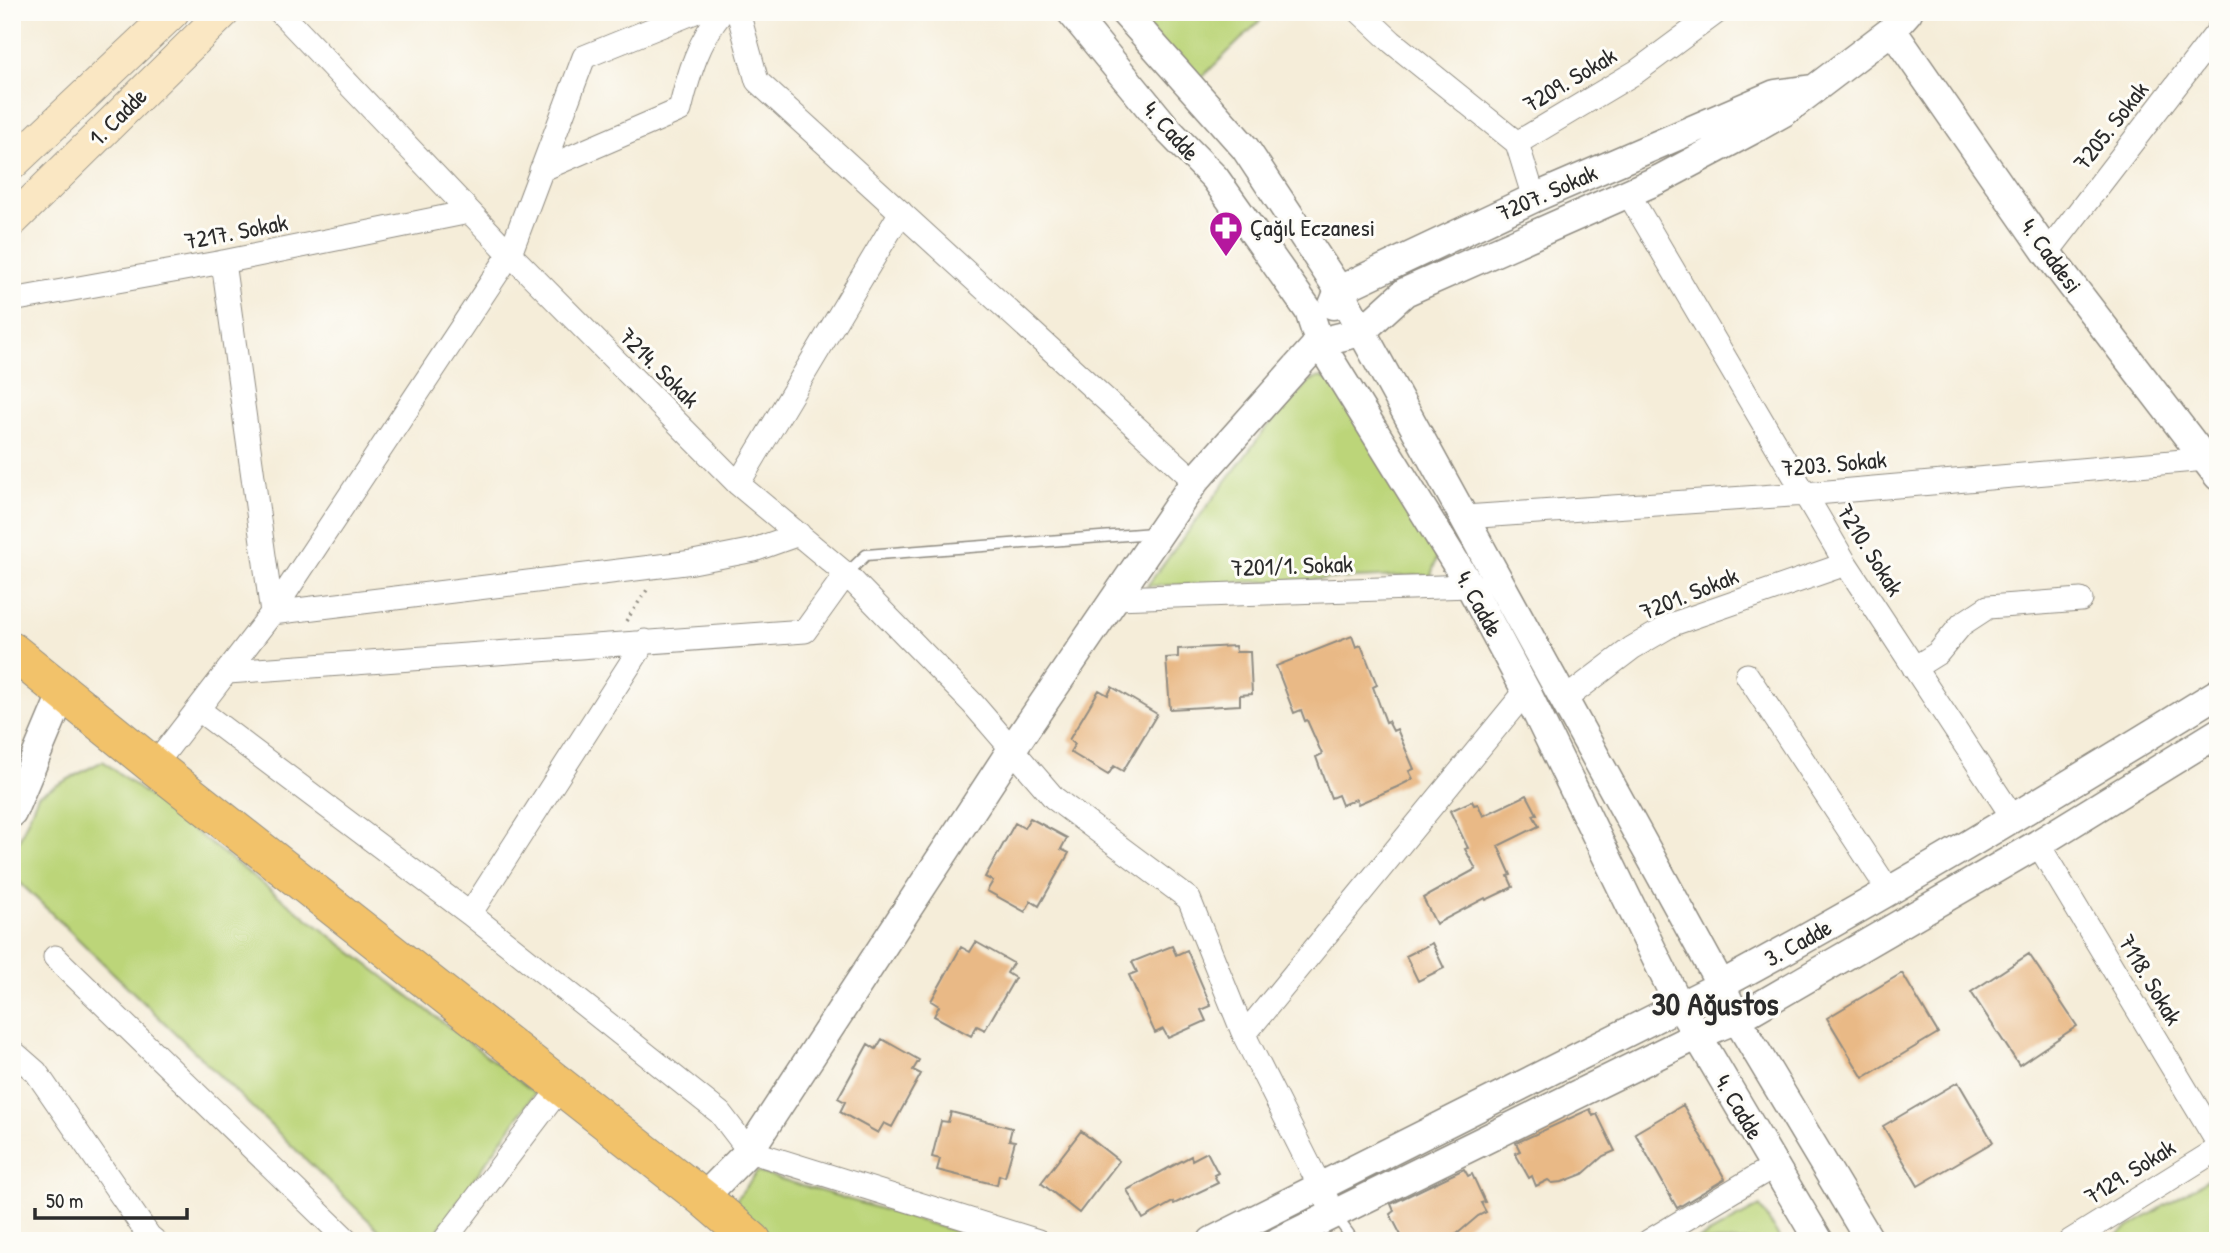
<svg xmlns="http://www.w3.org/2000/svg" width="2230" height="1253" viewBox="0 0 2230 1253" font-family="'Patrick Hand',sans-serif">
  <rect width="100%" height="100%" fill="#fdfcf7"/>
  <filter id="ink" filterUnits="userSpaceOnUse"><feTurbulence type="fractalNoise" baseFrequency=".0143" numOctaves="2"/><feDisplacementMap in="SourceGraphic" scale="14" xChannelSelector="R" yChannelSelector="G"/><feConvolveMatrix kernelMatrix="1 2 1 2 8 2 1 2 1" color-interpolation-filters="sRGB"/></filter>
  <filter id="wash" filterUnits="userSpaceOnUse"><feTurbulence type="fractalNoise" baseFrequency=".00686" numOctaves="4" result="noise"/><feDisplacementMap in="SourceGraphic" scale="28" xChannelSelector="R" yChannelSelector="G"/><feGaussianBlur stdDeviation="1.57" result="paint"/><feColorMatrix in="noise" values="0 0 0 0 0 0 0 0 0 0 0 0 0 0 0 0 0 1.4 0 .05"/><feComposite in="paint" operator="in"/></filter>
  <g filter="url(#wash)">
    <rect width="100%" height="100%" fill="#f5edd9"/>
    <path fill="#bcd579" stroke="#748052" stroke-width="2" d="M1135,12h134l-75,73z
      M1320,377l18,7 100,170 -7,21 -284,11 120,-159 43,-46z
      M103,761l432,332 -105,148h-40l-378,-366v-18l26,-62z
      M757,1172l230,69h-210l-45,-36z
      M2218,1173v68h-111z
      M1760,1206l21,35h-85z"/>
    <g id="blocks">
      <path fill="#e9b986" d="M1352,636l4,11 5,-2 16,40 -4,2 13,35 2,-1 5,10 4,-2 17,40 -5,2 4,8 -16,8 -39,17 -2,-5 -14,6 -4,-10 -7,3 -15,-41 6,-3 -15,-34 -2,1 -4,-11 -7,3 -18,-47z
        M1235,646l1,6h14l2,42 -12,1v10l-70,4 -4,-51 12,-1v-8z
        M1112,687l45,27 -34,57 -9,-5 -6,9 -38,-23 5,-8 -6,-4 30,-50 9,5z
        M1527,795l10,19 -4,1 6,11 -41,20 13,29 -3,1 5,11 -27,13 -1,-2 -49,26 -13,-26 53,-29 -11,-20 3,-1 -18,-37 22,-10 2,4 4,-1 5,12z
        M1030,818l37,20 -6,11 8,4 -30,53 -8,-5 -6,11 -38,-21 6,-10 -8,-4 30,-54 9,5z
        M976,942l37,21 -6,10 8,5 -30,52 -8,-4 -6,10 -37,-20 5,-10 -8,-5 30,-54 9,5z
        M1432,943l12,25 -26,13 -12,-25z
        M1172,946l4,9 11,-5 24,56 -10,4 5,11 -38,17 -5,-9 -8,4 -26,-58 8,-3 -5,-10z
        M2029,954l48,72 -58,39 -48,-73z
        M1902,973l36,60 -75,45 -36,-60z
        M882,1039l37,21 -6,10 8,4 -29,53 -8,-4 -6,10 -38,-21 5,-10 -7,-4 30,-54 8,5z
        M1958,1082l35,60 -75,44 -35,-60z
        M1683,1105l42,74 -48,29 -42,-75z
        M1590,1109l3,7 4,-2 18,37 -12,5 -20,18 -21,8 -10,1 -4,-3 -12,6 -4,-10 -3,2 -14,-25 5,-2 -4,-8z
        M951,1112l61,16 -3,12 6,1 -10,36 -6,-2 -2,10 -60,-15 3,-11 -8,-2 9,-36 7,1z
        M1081,1131l38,30 -40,52 -38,-30z
        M1207,1152l11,21 -4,2 4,8 -44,21 -1,-2 -30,17 -16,-29 64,-34 1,4z
        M1464,1169l4,7 4,-2 13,28 -4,1 5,9 -8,4 -21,18 -16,7h-37l-14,-27 4,-3 -3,-7z"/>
    </g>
  </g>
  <g filter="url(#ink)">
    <use href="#blocks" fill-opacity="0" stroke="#908c82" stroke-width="2"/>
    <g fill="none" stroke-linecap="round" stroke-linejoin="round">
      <g stroke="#908c82" stroke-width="13">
        <path id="service" d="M846,574l20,-19 287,-22
          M1335,1215l19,26"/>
      </g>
      <g stroke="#908c82" stroke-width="25">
        <path id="minor" d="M280,12l230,242 228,230 108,90 127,130 81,94 135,101 55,136
          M738,12l19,69 438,400
          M1360,12l32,30 125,101 17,55
          M1517,143l119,-71 81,-60
          M541,170l139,-60c9,-37 18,-68 42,-98
          M1628,193l218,371 168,255
          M2047,253l171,-222
          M223,262l49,351 421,-51 61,-12 45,-16
          M12,300l211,-38 246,-50
          M738,484l163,-272
          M1465,517l340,-23 413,-36
          M1115,598l355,-12
          M1914,668l24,-15 24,-29 26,-17 93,-7
          M228,672l577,-41 41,-57
          M1747,675l142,216
          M1565,699l67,-51 41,-24 173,-60
          M199,710l271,204 250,199 29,38 289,90
          M154,766l118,-153 238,-359 74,-197 111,-45
          M2038,844l180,299
          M470,914l175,-273
          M55,957l293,284
          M12,1051l24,21 113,164 6,5
          M1334,1214l-90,-179 282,-344
          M444,1241l117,-154
          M1649,1241l125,-75
          M2070,1241l148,-92"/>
      </g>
      <g stroke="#908c82" stroke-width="31">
        <path id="tertiary" d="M1071,12l98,119 46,47 94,133 10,31 151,244 56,105 151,310 142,240
          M1124,12l121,136 94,142 382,695 16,34 133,222
          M1892,30l155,223 171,223
          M1333,305l6,-15 195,-92 241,-104 37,-5
          M12,813l51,-121
          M703,1198l46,-47 263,-402 183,-268 124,-139 42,-10 44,-40 255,-113 94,-50 30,-17 108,-82 16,-18
          M1212,1241l509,-256c169,-91 333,-191 497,-292
          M1279,1241l417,-205 41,-17 301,-175 180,-111"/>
      </g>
      <g stroke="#908c82" stroke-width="34">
        <path id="secondary" d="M12,164l161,-152
          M12,221l212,-209"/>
      </g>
      <g stroke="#908c82" stroke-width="39">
        <path id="primary" d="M12,651l142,115 549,432 50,43"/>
      </g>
      <path stroke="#908c82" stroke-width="3.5" stroke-dasharray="2 5" stroke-linecap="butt" d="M626,621l21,-31"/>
      <use href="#service" stroke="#fff" stroke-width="10"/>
      <use href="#minor" stroke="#fff" stroke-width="23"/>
      <use href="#tertiary" stroke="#fff" stroke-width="28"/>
      <use href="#secondary" stroke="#fae7c3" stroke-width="32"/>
      <use href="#primary" stroke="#f2c26a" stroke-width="37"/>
    </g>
  </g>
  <defs>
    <g id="pharmacy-pin" transform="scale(1.75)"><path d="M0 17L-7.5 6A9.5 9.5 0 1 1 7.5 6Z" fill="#b5179e" stroke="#fdfcf7"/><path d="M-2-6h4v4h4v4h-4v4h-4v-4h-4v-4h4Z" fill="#fff"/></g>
  </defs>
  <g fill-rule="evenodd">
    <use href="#pharmacy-pin" x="1226" y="228"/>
  </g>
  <g text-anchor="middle" stroke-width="6" stroke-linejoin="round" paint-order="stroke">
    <g font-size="24" fill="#2b2b2b" stroke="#fdfcf7">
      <text transform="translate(1570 80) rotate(-31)" y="8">7209. Sokak</text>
      <text transform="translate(118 117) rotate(-45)" y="8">1. Cadde</text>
      <text transform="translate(2111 126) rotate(-52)" y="8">7205. Sokak</text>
      <text transform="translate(1171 131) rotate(48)" y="8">4. Cadde</text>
      <text transform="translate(1547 193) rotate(-24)" y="8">7207. Sokak</text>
      <text transform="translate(236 232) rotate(-11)" y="8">7217. Sokak</text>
      <text transform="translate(2051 256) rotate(54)" y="8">4. Caddesi</text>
      <text transform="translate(659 368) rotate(45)" y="8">7214. Sokak</text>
      <text transform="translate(1834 464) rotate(-5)" y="8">7203. Sokak</text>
      <text transform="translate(1870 550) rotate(58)" y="8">7210. Sokak</text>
      <text transform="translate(1292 566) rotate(-2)" y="8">7201/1. Sokak</text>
      <text transform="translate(1689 594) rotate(-22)" y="8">7201. Sokak</text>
      <text transform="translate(1479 604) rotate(61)" y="8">4. Cadde</text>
      <text transform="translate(1798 943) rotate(-29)" y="8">3. Cadde</text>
      <text transform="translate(2150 980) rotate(59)" y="8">7118. Sokak</text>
      <text transform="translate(1739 1107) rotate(59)" y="8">4. Cadde</text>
      <text transform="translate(2130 1172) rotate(-32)" y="8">7129. Sokak</text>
    </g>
    <g font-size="24" fill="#2b2b2b" stroke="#fdfcf7" text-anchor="start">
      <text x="1250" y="236">Çağıl Eczanesi</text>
    </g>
    <g font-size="32" font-weight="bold" fill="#2b2b2b" stroke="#fdfcf7">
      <text x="1715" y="1015">30 Ağustos</text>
    </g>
  </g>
  <rect width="2230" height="1253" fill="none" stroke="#fdfcf7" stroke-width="42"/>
  <path d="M35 1208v10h152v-10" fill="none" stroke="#2b2b2b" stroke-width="3.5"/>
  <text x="46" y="1208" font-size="21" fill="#2b2b2b" stroke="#fdfcf7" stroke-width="5" paint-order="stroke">50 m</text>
</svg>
